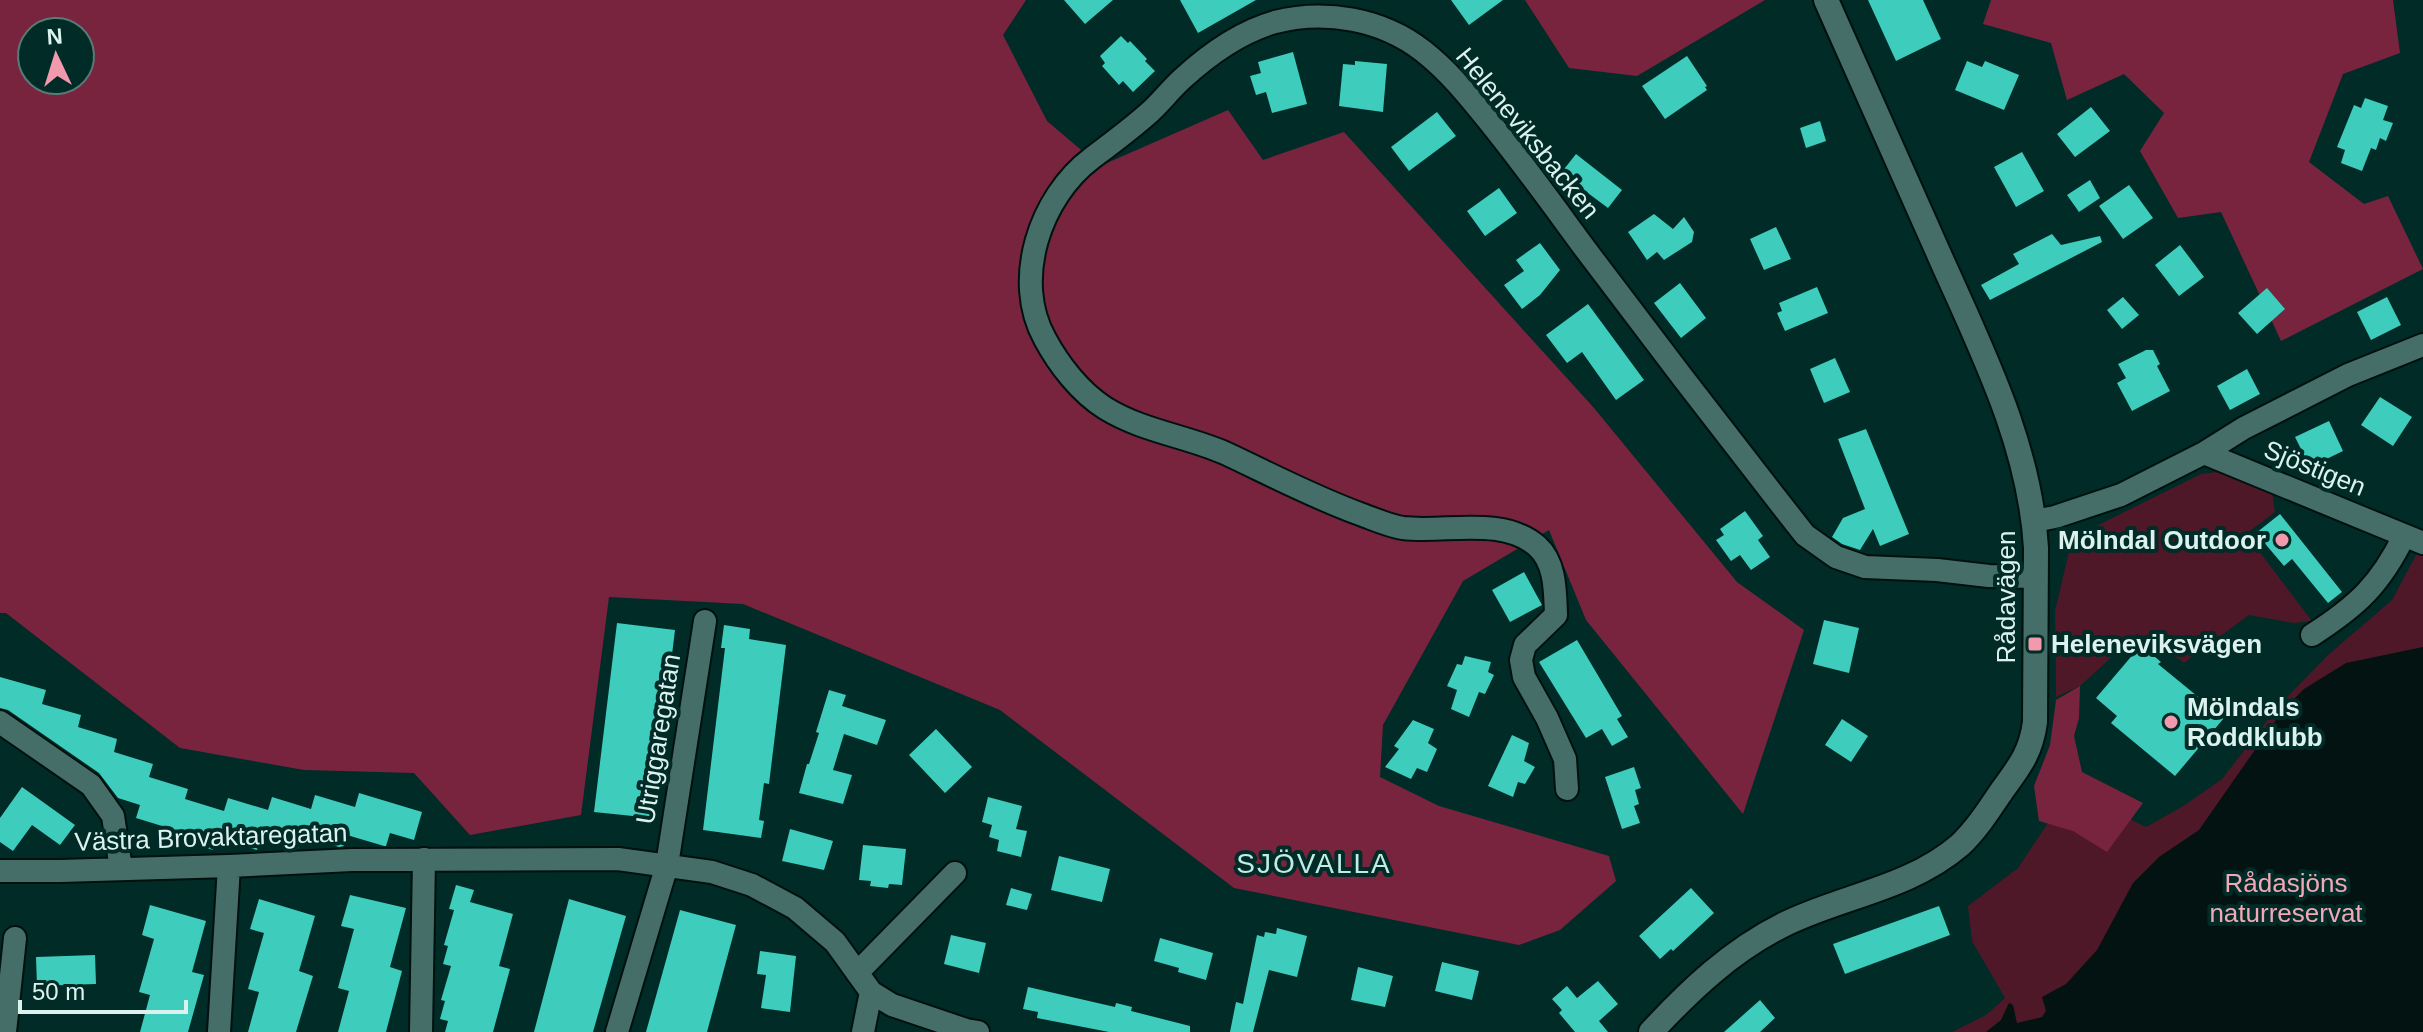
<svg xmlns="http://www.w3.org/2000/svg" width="2423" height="1032" viewBox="0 0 2423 1032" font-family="Helvetica,sans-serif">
  <rect width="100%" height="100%" fill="#002b26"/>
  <path fill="#4e1828" d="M2217,472l55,19 3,21 -29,22 66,87 -19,2 -44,-8 -65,48 -33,-24 -14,-5 -57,52 -24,11 -1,-86 16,-68 7,-8 123,-61z
    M2417,553l6,3v476h-471l34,-17 19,-17 -33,-57 -4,-35 50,-38 52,-78 76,37 39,-22 37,-26 58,-75 48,-49 64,-55z"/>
  <path fill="#79243e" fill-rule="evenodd" d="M0,0h1026l-23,35 44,86 53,45 128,-56 35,50 81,-28 250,276 143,174 67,48 -61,184 -157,-194 -37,-90 -86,51 -80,144 -3,52 59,29 170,50 7,25 -56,49 -41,15 -285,-57 -234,-178 -257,-106 -134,-7 -28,218 -111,20 -56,-62 -110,-3 -124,-22 -174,-135h-6zM32,32h48v48h-48z
    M1525,0h240l-128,76 -68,-8z
    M1991,0h402l7,53 -57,21 -34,88 55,42 24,-8 35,73 -142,72 -60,-129 -43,6 -38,-67 24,-38 -40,-39 -57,26 -16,-57 -68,-19z
    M2080,686l-1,32 -5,18 8,36 61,31 -36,49 -34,-21 -34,-10 -5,-35 16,-41 6,-45z"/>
  <path fill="#031311" d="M2423,647v385h-437l15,-12 8,-17 4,2 4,18 25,-6 4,-6 -4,-14 24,-13 31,-34 36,-67 26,-26 40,-27 83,-119 22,-22 42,-26z"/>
  <path fill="#3eccbd" d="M1064,0h49l-28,24z
    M1180,0h76l-58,33z
    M1451,0h52l-34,25z
    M1868,0h55l18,39 -45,22z
    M1121,36l7,7 2,-2 17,18 -2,2 10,10 -22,21 -10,-11 -4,4 -17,-19 3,-3 -5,-7z
    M1293,52l14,52 -35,9 -6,-21 -10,3 -6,-19 11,-3 -3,-11z
    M1687,56l20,30 -2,1 2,3 -42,29 -23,-33z
    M1355,61l32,3 -4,48 -44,-6 4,-42 12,1z
    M1967,61l15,6 3,-6 34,14 -15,35 -49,-20z
    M2365,98l23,8 -5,14 10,3 -7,18 -6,-3 -4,12 -5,-2 -9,23 -21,-8 4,-13 -8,-3 17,-42 7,3z
    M2091,107l19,24 -35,26 -18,-23z
    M1437,112l19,24 -47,35 -18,-24z
    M1820,121l6,20 -20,7 -6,-20z
    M2022,152l22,39 -28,16 -22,-40z
    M1576,154l46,36 -14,18 -47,-35z
    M2090,180l10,18 -21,14 -12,-17z
    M2129,185l24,33 -30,21 -24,-33z
    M1499,188l18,25 -32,23 -18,-25z
    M1654,214l19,15 11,-12 10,15 -2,10 -28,18 -7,-8 -10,8 -19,-28z
    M1776,227l15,32 -27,11 -14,-31z
    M2052,234l9,11 39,-9 2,6 -112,58 -9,-15 38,-21 -6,-10z
    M1540,243l20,27 -20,25 -18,14 -18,-24 20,-14 -8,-11z
    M2180,245l24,32 -25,19 -24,-31z
    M1680,283l26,35 -25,20 -27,-35z
    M1817,287l11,26 -43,18 -8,-18 5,-2 -3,-8z
    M2267,288l18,21 -28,25 -19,-21z
    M2123,297l16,18 -17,14 -15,-19z
    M2387,297l14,28 -30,15 -14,-28z
    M1588,304l56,76 -28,20 -34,-48 -15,11 -21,-28z
    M2146,350h7l7,14 -3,2 13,25 -38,20 -15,-28 9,-5 -8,-14z
    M1835,358l15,34 -26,11 -14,-34z
    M2247,369l13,25 -30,16 -13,-24z
    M2380,397l32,20 -19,29 -32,-21z
    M2329,421l14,30 -33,16 -15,-30z
    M1866,429l43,105 -29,12 -7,-17 -13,21 -18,-6 -10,-7 11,-19 22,-9 -27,-70z
    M1745,511l18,25 -5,4 12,17 -19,13 -11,-15 -9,6 -15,-21 8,-5 -4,-6z
    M2280,514l62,78 -14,11 -36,-44 -8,7 -28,-33z
    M1524,572l18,33 -32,17 -18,-32z
    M1824,620l35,8 -10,45 -36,-9z
    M617,623l58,7 -23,188 -58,-6z
    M724,625l26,4 -1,10 37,6 -17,139 -5,-1 -5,37 5,1 -3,17 -58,-8 22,-182h-4z
    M1577,640l45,76 -5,3 11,18 -16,9 -10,-17 -16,9 -47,-76z
    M2141,645l20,17 -3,2 66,54 -49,58 -64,-53 6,-7 -21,-18z
    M1465,656l26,6 -3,10 6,3 -9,19 -6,-2 -10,25 -18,-8 6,-19 -10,-4 10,-22 5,1z
    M0,677l46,13 -4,14 39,11 -3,12 39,12 -3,13 39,12 -4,13 39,12 -3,10 39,12 4,-13 40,12 4,-13 39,12 4,-14 40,12 4,-14 63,19 -8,28 -24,-7 -4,13h-2l-37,-11 -3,11 -5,1 -36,-11 -5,13 -38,-11 -3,12 -40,-11 -4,11 -41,-12 3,-8 -39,-12 4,-13 -22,-7 -19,-25 -91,-63 -8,-2z
    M829,690l17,5 -4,11 44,14 -9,25 -33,-11 -11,36 19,5 -9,29 -44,-11 8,-29h2l10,-31 -3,-1z
    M1842,719l26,17 -17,26 -26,-17z
    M1413,720l21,9 -6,14 9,6 -10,23 -10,-4 -6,11 -26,-12 14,-18 -5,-3z
    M936,729l36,38 -27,26 -36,-38z
    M1512,735l17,8 -5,18 11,6 -10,17 -7,-2 -5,15 -25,-11z
    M1634,767l7,21 -6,2 4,14 -5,2 6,17 -18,6 -17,-52z
    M22,787l53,38 -15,20 -28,-20 -19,26 -13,-9v-24z
    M988,797l34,9 -6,23 11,2 -6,26 -24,-6 2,-11 -10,-3 3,-12 -10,-3z
    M790,829l43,12 -9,29 -42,-9z
    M863,845l43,4 -4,36 -13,-1 -1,4 -18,-2 1,-5 -12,-1z
    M1059,856l51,13 -8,33 -51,-12z
    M456,885l18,5 -4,12 43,12 -14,52 11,3 -17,63h-48l3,-11 -8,-2 5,-18 -4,-1 10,-34 -8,-2 5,-18 -4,-1 10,-35 -5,-1z
    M1011,888l21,6 -5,16 -21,-5z
    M1691,888l23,25 -41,38 -2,-2 -11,10 -21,-23z
    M350,895l56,13 -16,59 12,4 -16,61h-48l11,-41 -11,-3 16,-59 -13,-3z
    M259,899l56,17 -16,55 14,5 -17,56h-48l11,-40 -11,-3 16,-56 -14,-4z
    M569,899l57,17 -33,116h-59z
    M150,905l56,16 -14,51 12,3 -16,57h-48l10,-37 -11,-3 15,-53 -12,-4z
    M1939,906l11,29 -105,39 -12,-30z
    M680,910l56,15 -6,22 -23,85h-61z
    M1277,928l30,8 -10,41 -28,-7 -16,62h-23l6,-30 7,2 14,-69 7,2 1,-5 11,2z
    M951,935l35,8 -7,30 -35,-9z
    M1160,938l53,15 -7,27 -28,-8 1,-4 -25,-7z
    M760,951l36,5 -6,56 -29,-4 5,-33 -9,-1z
    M95,955l1,29 -59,2 -1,-29z
    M1442,962l37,9 -7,29 -37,-9z
    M1358,967l35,9 -8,31 -34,-7z
    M1598,981l20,23 -19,17 9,11h-33l-16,-19 3,-3 -10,-11 15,-13 10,12z
    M1028,987l87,20 1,-4 16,4 -1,4 59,15v6h-81l-72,-14 1,-6 -15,-3z
    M1760,1000l15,18 -15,14h-36z"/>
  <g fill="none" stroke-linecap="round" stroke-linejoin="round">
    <g stroke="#00110e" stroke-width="26">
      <path id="minor" d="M2204,453l219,90
        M2034,521l21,-4 66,-22 83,-42 40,-25 104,-53 75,-30
        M2312,635c45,-29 68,-50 92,-99
        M0,722l91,63 22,31 8,53
        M1567,789l-2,-30 -18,-41 -23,-41 -3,-17 4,-15 31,-30c-1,-23 0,-52 -19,-69 -35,-30 -91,-13 -134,-18 -14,-2 -29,-9 -43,-14 -47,-17 -90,-40 -135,-61 -39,-17 -83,-22 -120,-45 -25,-16 -46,-43 -60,-69 -33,-59 -5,-142 47,-181 20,-15 39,-29 58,-46 11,-10 20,-22 32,-33 26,-24 58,-47 93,-57 50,-13 107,-3 148,29 27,21 48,48 69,74 33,41 63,83 94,125 72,96 145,191 219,285l31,22 29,10 72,3 52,6 47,1
        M0,871h60l169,-5 123,-6 266,-1 94,13 40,13 43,23 40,34 36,50 21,13 74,25 12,2
        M857,973l98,-100
        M5,1032l10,-94
        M219,1032l10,-166
        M421,1032l3,-173
        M617,1032l50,-167 38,-244
        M863,1032l8,-40"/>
    </g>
    <g stroke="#00110e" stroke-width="28">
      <path id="tertiary" d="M1651,1032c39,-42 80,-81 132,-107 58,-29 126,-36 177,-80 16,-15 29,-35 41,-53 18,-25 30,-39 34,-70l1,-174c-6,-102 -53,-195 -94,-287 -38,-87 -77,-174 -116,-261"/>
    </g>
    <use href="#minor" stroke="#466e69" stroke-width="22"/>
    <use href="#tertiary" stroke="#466e69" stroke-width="24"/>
  </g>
  <g fill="#f29aad" stroke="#002b26" stroke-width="3">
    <circle cx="2282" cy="540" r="8"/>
    <rect x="2027" y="636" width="16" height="16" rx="4"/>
    <circle cx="2171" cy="722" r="8"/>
  </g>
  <g text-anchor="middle" stroke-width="8" stroke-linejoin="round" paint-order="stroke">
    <g font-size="26" fill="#dcf2ee" stroke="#002b26">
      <text transform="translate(1528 133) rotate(51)" y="9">Heleneviksbacken</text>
      <text transform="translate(2315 468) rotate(22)" y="9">Sjöstigen</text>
      <text transform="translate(2006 597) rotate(-90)" y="9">Rådavägen</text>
      <text transform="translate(658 739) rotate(-81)" y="9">Utriggaregatan</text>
      <text transform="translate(211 837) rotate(-2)" y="9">Västra Brovaktaregatan</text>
    </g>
    <g font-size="26" font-weight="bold" fill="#dcf2ee" stroke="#002b26" text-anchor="start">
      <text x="2266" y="549" text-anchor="end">Mölndal Outdoor</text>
      <text x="2051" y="653">Heleneviksvägen</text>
      <text x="2187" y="716">Mölndals<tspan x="2187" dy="30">Roddklubb</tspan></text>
    </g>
    <g font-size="26" fill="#f2a8b7" stroke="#002b26">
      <text x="2286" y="892">Rådasjöns<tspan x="2286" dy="30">naturreservat</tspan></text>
    </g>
    <g font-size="28" letter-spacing="2" fill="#c1ece6" stroke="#002b26">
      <text x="1314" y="873">SJÖVALLA</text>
    </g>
  </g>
  <g transform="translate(56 56) rotate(356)"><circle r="38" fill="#002b26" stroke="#587b76" stroke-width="2"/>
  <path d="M0-6L14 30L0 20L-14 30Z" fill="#f29aad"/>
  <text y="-12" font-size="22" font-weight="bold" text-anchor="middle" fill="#dcf2ee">N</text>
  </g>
  <path d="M20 1000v12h166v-12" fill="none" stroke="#dcf2ee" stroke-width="4"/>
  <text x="32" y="1000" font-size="24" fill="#dcf2ee" stroke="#002b26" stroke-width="6" paint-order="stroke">50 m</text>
</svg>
